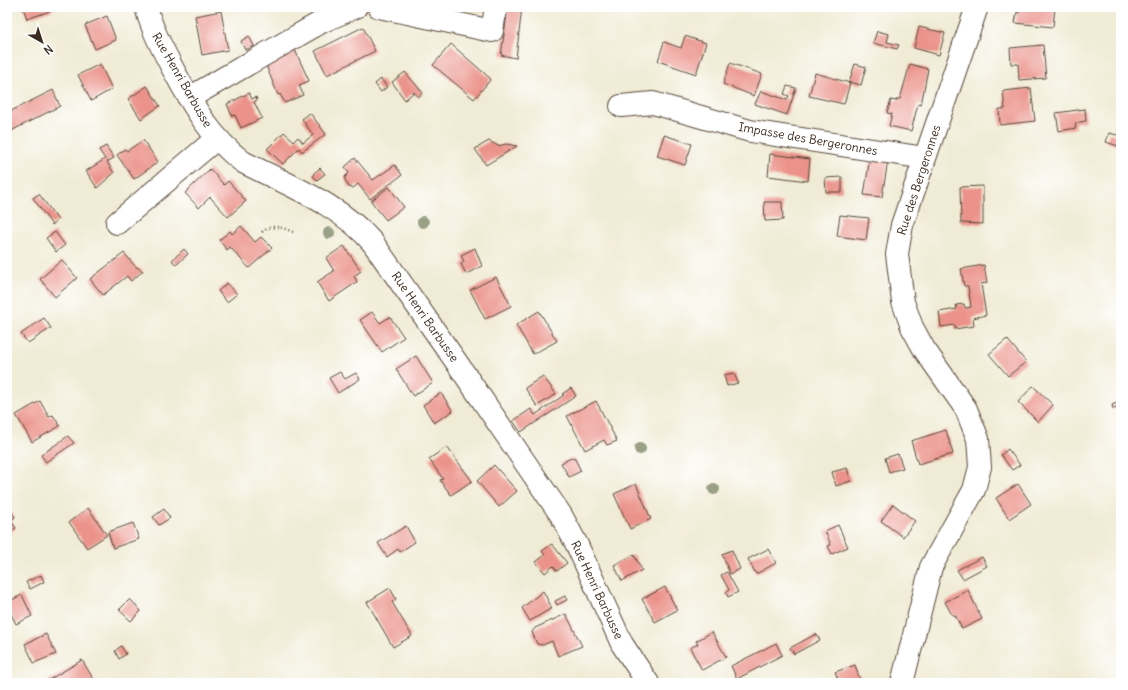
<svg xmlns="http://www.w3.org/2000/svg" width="1128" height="690" viewBox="0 0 1128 690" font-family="Delius,sans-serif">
  <rect width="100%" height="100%" fill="#fff"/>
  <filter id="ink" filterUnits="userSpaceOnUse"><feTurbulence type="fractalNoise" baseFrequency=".025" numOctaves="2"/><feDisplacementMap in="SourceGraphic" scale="8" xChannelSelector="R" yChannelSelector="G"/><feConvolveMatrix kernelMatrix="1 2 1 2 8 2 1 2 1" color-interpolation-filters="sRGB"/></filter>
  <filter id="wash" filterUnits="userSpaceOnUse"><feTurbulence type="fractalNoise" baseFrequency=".012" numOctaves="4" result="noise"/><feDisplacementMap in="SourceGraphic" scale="16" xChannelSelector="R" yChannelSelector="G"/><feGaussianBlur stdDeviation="0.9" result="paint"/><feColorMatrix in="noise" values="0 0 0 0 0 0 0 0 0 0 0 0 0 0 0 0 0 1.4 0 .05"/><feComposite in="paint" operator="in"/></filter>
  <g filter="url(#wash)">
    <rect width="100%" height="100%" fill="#f0ebd4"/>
    <g id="blocks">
      <path fill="#eb938a" d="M23,7h29l1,3 -26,9z
        M467,7h17l-1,4 -16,-2z
        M508,7h14l-6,51 -15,-3z
        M1020,7h35l-2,20 -38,-4 2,-11 2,1z
        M221,11l7,39 -26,5 -7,-39z
        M107,16l9,24 -21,9 -10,-24z
        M363,27l12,24 -48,24 -12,-24z
        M919,27l26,6 -6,22 -25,-7z
        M877,31l12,3 -2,8 12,3 -2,4 -24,-6z
        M249,36l5,10 -9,4 -4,-9z
        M685,36l21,7 -10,31 -38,-13 6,-19 17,6z
        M451,44l40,35 -17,20 -41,-34z
        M1043,45l3,33 -27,2 -1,-16h-7l-1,-16z
        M295,50l14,31 -10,4 4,10 -18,8 -5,-9 -2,1 -11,-27 2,-6z
        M730,63l32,11 -8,22 -31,-12z
        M100,64l12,25 -21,12 -13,-26z
        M855,64l11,3 -5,18 -12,-3z
        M910,64l18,5 -7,36 -3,-1 -7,27 -22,-5 3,-12 -5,-1 4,-13 5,1 1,-2h3z
        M405,72l18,21 -5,4 -4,-5 -9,8 -13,-18z
        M815,73l35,10 -6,21 -35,-8z
        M381,79l6,8 -6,5 -6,-8z
        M147,86l13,20 -19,13 -13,-20z
        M787,86l9,2 -9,27 -32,-11 6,-13 26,9 2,-4 -5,-2z
        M1031,88l4,33 -35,4 -1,-16h6l-2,-18z
        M53,90l7,16 -53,27v-20z
        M249,93l3,6 4,-2 1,3 -3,2 8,16 -21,10 -6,-13 -3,1 -5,-12z
        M1085,109l1,12 -11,2 1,5 -17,3 -3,-18z
        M310,113l16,21 -24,18 -3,-4 -16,16 -16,-15 17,-17 10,9 4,-4 5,6 10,-8 -11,-16z
        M1109,133l12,3v11l-15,-5z
        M664,135l28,9 -7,21 -28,-9z
        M143,140l15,22 -24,17 -17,-24 8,-6 2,2z
        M489,141l9,5 8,-2 11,2 -31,19 -11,-16z
        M106,146l8,12 -7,4 7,11 -17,15 -11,-17 19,-12 -6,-9z
        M770,154l40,5 -2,22 -40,-5z
        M870,157l18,3 -6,37 -18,-2z
        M355,158l18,22 22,-15 7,10 -32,24 -12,-15 -5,4 -4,-1 -4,-7v-3l4,-4 -4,-6z
        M320,168l5,6 -8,6 -4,-4 1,-3z
        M210,169l14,16 4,-4 18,20 -18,16 -18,-20 -11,11 -14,-15z
        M842,177v15h-16l-1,-14z
        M983,186v38l-22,-1 -1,-36z
        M389,187l15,20 -18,13 -15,-19z
        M39,194l19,26 -6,5 -19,-27z
        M764,202h18l1,18 -18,1z
        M840,215l29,3 -3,22 -29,-4z
        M241,226l14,16 6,-5 11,11 -23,20 -19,-21 -3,3 -8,-10 11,-9 2,3z
        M55,232l10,13 -9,7 -10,-14z
        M344,246l17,25 -7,5 3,6 -28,19 -12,-19 17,-11 -8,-13z
        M475,248l7,18 -16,8 -5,-10 3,-2 -3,-7z
        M184,249l4,5 -12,11 -4,-5z
        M124,253l11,13 8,5 -12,10 -4,-5 -24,19 -13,-16z
        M62,260l15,18 -22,19 -15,-18z
        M984,265l3,18 -6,1 5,31 -13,3 1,8 -19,3v-4l-14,2 -2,-15 18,-3 -1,-4 8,-1 1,4 6,-1 -3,-21h-4l-3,-17z
        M496,277l15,29 -26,13 -15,-29z
        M227,283l10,11 -10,8 -9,-11z
        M539,311l18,30 -24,13 -17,-29z
        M372,312l8,11 10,-6 14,20 -22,15 -22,-32z
        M44,318l7,10 -23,15 -7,-9z
        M1007,339l19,23 -18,14 -19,-22z
        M416,356l17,27 -20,13 -17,-27z
        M340,372l5,7 11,-6 4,6 -22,14 -9,-15z
        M734,373l4,10 -11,3 -3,-11z
        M543,376l13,18 -19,12 -12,-18z
        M1033,386l20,19 -15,17 -20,-20z
        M571,388l5,8 -55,36 -8,-11 18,-12 4,6 29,-20 -2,-1z
        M441,393l12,18 -19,12 -11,-18z
        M40,401l9,16 4,-2 7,11 -28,16 -16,-27z
        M596,401l21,40 -10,4 -3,-5 -19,10 -18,-34z
        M1121,401v6l-8,2 -1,-4z
        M946,430l7,24 -35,10 -7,-23z
        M68,436l6,7 -28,19 -5,-7z
        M447,447l25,34 -21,14 -11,-15 3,-1 -14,-20z
        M1008,449l12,16 -8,5 -11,-15z
        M898,454l5,14 -14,4 -4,-14z
        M571,458l4,1 6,12 -12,6 -8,-14z
        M494,465l23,26 -18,16 -22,-26z
        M847,468l4,13 -15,5 -4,-14z
        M636,484l15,35 -21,10 -16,-35z
        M1018,484l13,20 -22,15 -13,-21z
        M893,504l22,17 -12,16 -22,-16z
        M7,506l8,11 -4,4 5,7 -9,7z
        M88,508l19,27 -20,13 -18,-26z
        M164,509l6,9 -11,7 -6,-8z
        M133,523l6,16 -26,9 -5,-16z
        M838,525l10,22 -16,7 -4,-8 3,-1 -6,-14z
        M406,526l9,16 -15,10 -2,-3 -11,8 -9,-14z
        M552,544l15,19 -10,8 -4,-5 -8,7 -9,-11 9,-7 -3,-4z
        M768,549l8,14 -20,11 -8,-15z
        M732,550l8,19 -10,5 -8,-20z
        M634,555l8,15 -20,11 -8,-16z
        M982,557l5,9 -24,13 -6,-9z
        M727,572l11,20 -10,5 -2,-5 3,-2 -8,-15z
        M41,575l3,7 -14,7 -4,-7z
        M665,587l12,23 -22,12 -13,-23z
        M390,588l6,11 -4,3 20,34 -19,11 -26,-45z
        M968,590l14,29 -20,10 -7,-14h-3l-7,-13z
        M543,591l9,17 -22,13 -8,-13z
        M22,595l10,21 -16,8 -9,-18v-4z
        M565,596l2,4 -10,5 -2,-4z
        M130,599l11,12 -10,10 -12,-11z
        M566,614l16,32 -24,10 -6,-15 -9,4 -6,-1 -5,-12 3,-4z
        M712,632l14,25 -24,13 -12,-22 8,-4 -2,-3z
        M46,634l10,20 -22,9 -9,-19z
        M816,634l4,6 -26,14 -4,-6z
        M776,643l6,12 -45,24 -6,-13z
        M121,646l5,8 -7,5 -4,-8z
        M82,660l12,20 -4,3h-41l-2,-2z
        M855,665l6,18h-33l10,-4 -3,-7z"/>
    </g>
  </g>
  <g filter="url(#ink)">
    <use href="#blocks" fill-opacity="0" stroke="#564739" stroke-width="1"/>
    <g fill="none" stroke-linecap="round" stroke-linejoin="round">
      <g stroke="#564739" stroke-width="24">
        <path id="minor" d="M146,7c6,23 17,43 28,64 19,35 37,67 69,91 45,23 97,42 130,81l82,117 106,155 16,30 45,99 26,39
          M379,7l113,24 4,-24
          M189,98l134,-77 33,-14
          M621,106l32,-3 97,28 175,27
          M117,223l99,-84
          M902,683l29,-116 43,-77 6,-23 -2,-28 -12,-30 -42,-60 -12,-22 -9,-25 -6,-48 5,-29 75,-218"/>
      </g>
      <path stroke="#564739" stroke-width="2.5" stroke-dasharray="1 3" stroke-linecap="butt" d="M262,232c10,-8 20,-5 31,0"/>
      <use href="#minor" stroke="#fff" stroke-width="22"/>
    </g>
    <g fill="#99a085">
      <circle cx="423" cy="222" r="6"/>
      <circle cx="329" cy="233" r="6"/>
      <circle cx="640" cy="449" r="6"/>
      <circle cx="714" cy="489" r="6"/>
    </g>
  </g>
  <g text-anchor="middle" stroke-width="3" stroke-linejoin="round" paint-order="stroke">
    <g font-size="12" fill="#3b2a1e" stroke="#fff">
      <text transform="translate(182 80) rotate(60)" y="4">Rue Henri Barbusse</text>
      <text transform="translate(808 139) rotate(10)" y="4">Impasse des Bergeronnes</text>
      <text transform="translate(919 180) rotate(-72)" y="4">Rue des Bergeronnes</text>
      <text transform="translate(425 317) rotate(55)" y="4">Rue Henri Barbusse</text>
      <text transform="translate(597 590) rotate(65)" y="4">Rue Henri Barbusse</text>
    </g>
  </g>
  <rect width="1128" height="690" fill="none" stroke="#fff" stroke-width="24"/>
  <g transform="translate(42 42) rotate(141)" stroke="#ffffff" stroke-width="3" paint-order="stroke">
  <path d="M0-3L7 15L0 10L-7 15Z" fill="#3b2a1e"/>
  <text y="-6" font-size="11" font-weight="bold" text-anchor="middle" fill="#3b2a1e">N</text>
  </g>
</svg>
